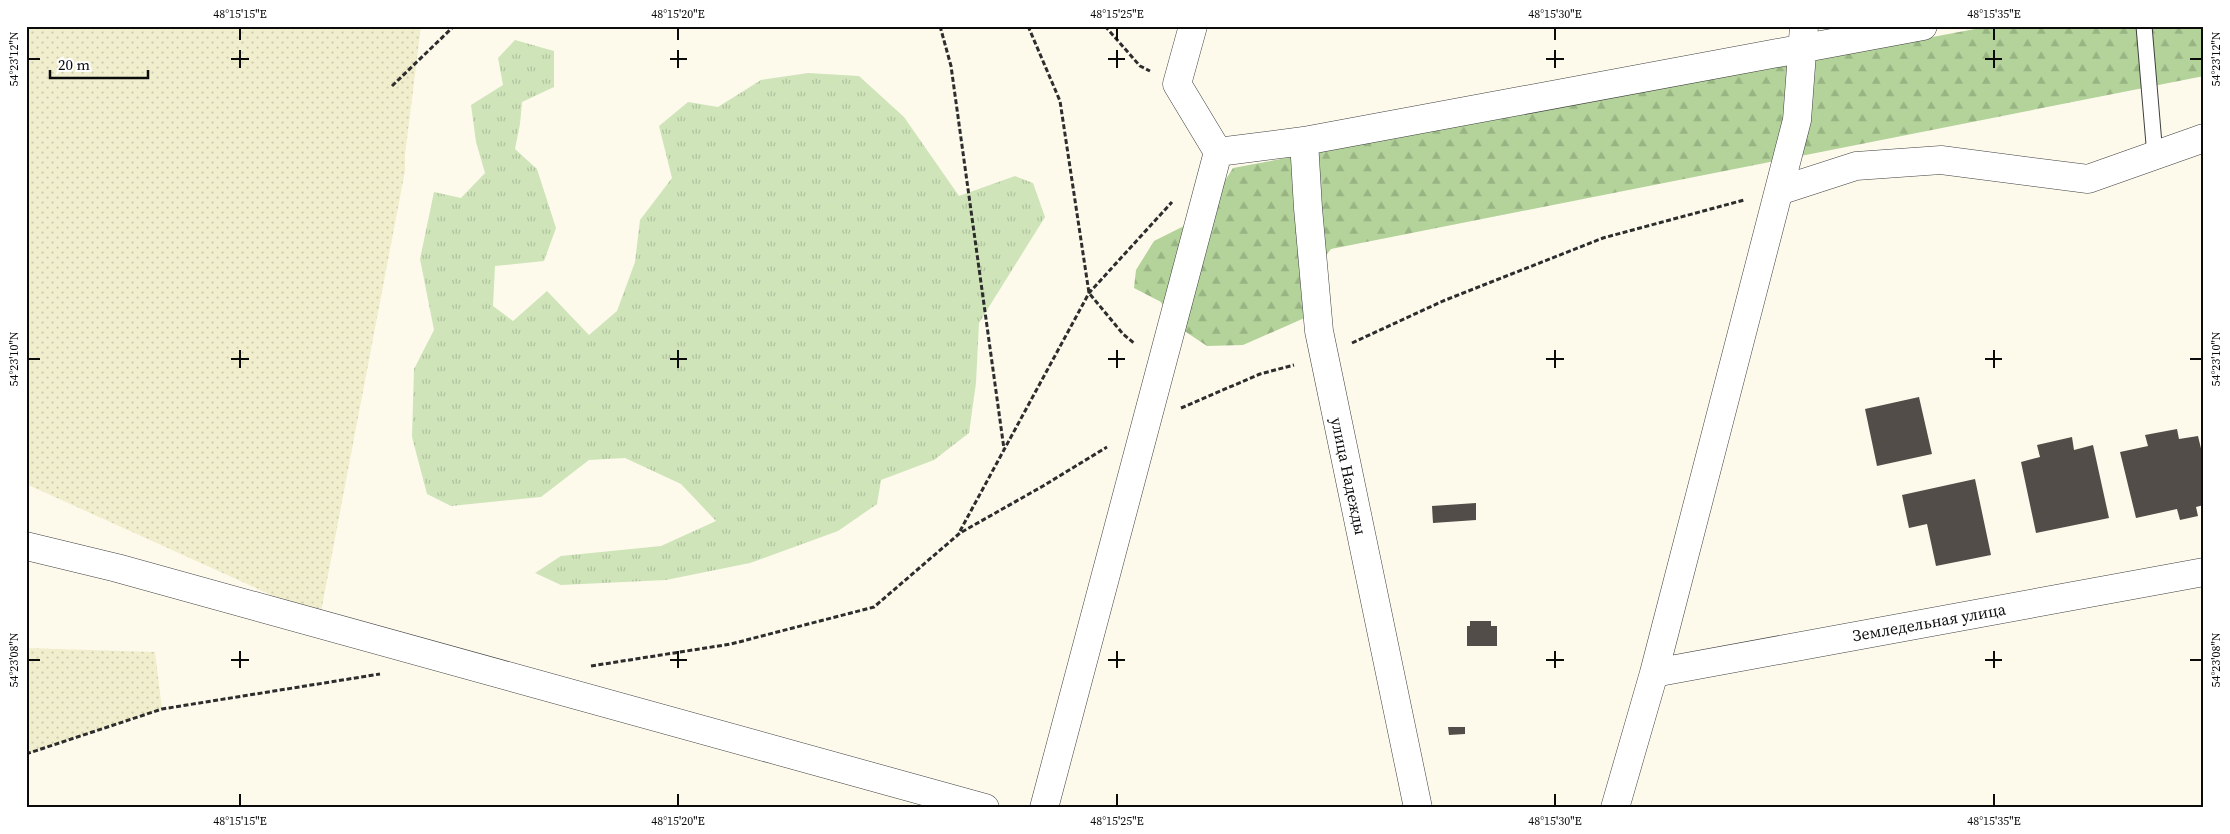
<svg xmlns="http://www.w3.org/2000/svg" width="2230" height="834" viewBox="0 0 2230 834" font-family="'Source Serif 4',serif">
  <defs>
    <pattern id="farmland-dots" width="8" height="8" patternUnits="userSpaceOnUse" patternTransform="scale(1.25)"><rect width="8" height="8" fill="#f1eece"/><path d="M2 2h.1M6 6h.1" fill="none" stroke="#cdcbb0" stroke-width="1.8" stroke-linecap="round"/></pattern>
    <pattern id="grass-tufts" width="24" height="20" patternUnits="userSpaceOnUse" patternTransform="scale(1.25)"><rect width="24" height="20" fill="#cfe4b9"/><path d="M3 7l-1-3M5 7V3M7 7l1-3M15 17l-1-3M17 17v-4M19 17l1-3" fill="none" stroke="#b0c29e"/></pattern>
    <pattern id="forest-firs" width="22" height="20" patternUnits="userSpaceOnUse" patternTransform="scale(1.25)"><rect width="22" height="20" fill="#b3d39a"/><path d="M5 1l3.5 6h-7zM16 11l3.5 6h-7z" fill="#99b483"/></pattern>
  </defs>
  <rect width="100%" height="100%" fill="#fdfaec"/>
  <path fill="url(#farmland-dots)" d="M26,26h395l-16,129v16l-85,446 -294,-133z
    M26,648l129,4 7,57 -136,45z"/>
  <path fill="url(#grass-tufts)" d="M515,40l39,11v36l-32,15 -2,22 -5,25 22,20 19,59 -12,33 -49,5 -2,40 20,15 34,-30 42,44 28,-24 18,-49 5,-42 32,-42 -13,-52 29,-24 30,5 43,-27 47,-7 51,3 45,41 55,79 56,-20 18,7 12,34 -66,106 -3,60 -7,50 -35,27 -53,20 -4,24 -39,27 -88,32 -84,17 -105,5 -26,-12 26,-17 100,-10 55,-25 -35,-37 -56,-26 -36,2 -48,37 -90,9 -24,-12 -15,-57 2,-68 20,-39 -14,-71 14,-67 27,6 24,-25 -9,-31 -5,-37 32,-20 -5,-27z"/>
  <path fill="url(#forest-firs)" d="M1991,26h213v50l-873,173 -12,15 -10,52 -66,29 -36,1 -30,-20 -16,-24 -27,-14 2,-18 18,-29 48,-24 31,-49z"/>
  <path fill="#534d49" d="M1919,397l13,57 -55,12 -12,-57z
    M2177,429l2,10 19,-3 6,25v44l-8,2 2,9 -18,4 -3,-11 -41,9 -16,-66 28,-6 -3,-11z
    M2072,437l2,13 19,-5 16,73 -73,15 -15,-71 19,-5 -3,-12z
    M1975,479l16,76 -55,11 -9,-42 -18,4 -7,-33z
    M1476,503v17l-43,3 -1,-17z
    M1470,621h21v5h6v20h-30v-20h3z
    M1448,727h17v7l-16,1z"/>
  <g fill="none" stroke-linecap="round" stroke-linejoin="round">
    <g stroke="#3e3e3e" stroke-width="17">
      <path id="service" d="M2144,26l11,130"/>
    </g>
    <g stroke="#3e3e3e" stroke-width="29">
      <path id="minor" d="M1193,26l-16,58 41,68
        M1304,141l4,67 11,123 99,477
        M1218,152l86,-11 619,-115
        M1779,191l77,-25 85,-6 147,19 116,-41
        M26,546l91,22 868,240
        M1654,673l550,-101
        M1044,808l174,-656
        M1615,808l39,-135 143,-553 7,-94"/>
    </g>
    <path stroke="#2d2d2d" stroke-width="3" stroke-dasharray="5 2.5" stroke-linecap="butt" d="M940,26l11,40 53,383
      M1028,26l32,75 29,192 34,41 12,10
      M1105,26l35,40 10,5
      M392,86l62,-60
      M1352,343l91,-42 160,-63 141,-38
      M1181,408l79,-34 34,-9
      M960,531l129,-238 83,-91
      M591,666l140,-22 143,-37 86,-74 83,-47 64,-39
      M26,754l136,-45 218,-35"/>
    <use href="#service" stroke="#fff" stroke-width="15"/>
    <use href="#minor" stroke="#fff" stroke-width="28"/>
  </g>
  <path fill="none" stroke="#0b0b0b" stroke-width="2" d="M240,28v12M678,28v12M1117,28v12M1555,28v12M1994,28v12M240,50v18M678,50v18M1117,50v18M1555,50v18M1994,50v18M28,59h12M231,59h18M670,59h17M1108,59h17M1546,59h18M1985,59h17M2190,59h12M240,350v18M678,350v18M1117,350v18M1555,350v18M1994,350v18M28,359h12M231,359h18M670,359h17M1108,359h17M1546,359h18M1985,359h17M2190,359h12M240,651v17M678,651v17M1117,651v17M1555,651v17M1994,651v17M28,660h12M231,660h18M670,660h17M1108,660h17M1546,660h18M1985,660h17M2190,660h12M240,794v12M678,794v12M1117,794v12M1555,794v12M1994,794v12"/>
  <g text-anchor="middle" stroke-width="5" stroke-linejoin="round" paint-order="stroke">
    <g font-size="16" fill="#0b0b0b" stroke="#fff">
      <text transform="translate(1349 476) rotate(78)" y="6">улица Надежды</text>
      <text transform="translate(1929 622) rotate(-10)" y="6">Земледельная улица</text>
    </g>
  </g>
  <rect width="2230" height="834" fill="none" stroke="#ffffff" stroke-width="55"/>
  <path d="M50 70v8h98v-8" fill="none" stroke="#0b0b0b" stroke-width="2.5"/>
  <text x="58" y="70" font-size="15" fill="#0b0b0b" stroke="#ffffff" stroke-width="4" paint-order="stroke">20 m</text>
  <rect x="28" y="28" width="2174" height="778" fill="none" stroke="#0b0b0b" stroke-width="2"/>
  <g font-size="12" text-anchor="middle" fill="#0b0b0b">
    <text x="240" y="18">48°15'15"E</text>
    <text x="678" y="18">48°15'20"E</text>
    <text x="1117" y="18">48°15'25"E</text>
    <text x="1555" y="18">48°15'30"E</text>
    <text x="1994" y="18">48°15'35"E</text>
    <text transform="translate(14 59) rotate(-90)" y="4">54°23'12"N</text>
    <text transform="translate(2216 59) rotate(-90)" y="4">54°23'12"N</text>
    <text transform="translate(14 359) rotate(-90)" y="4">54°23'10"N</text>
    <text transform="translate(2216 359) rotate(-90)" y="4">54°23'10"N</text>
    <text transform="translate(14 660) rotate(-90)" y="4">54°23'08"N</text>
    <text transform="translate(2216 660) rotate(-90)" y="4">54°23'08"N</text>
    <text x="240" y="825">48°15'15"E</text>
    <text x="678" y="825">48°15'20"E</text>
    <text x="1117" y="825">48°15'25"E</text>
    <text x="1555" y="825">48°15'30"E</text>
    <text x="1994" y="825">48°15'35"E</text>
  </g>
</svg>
